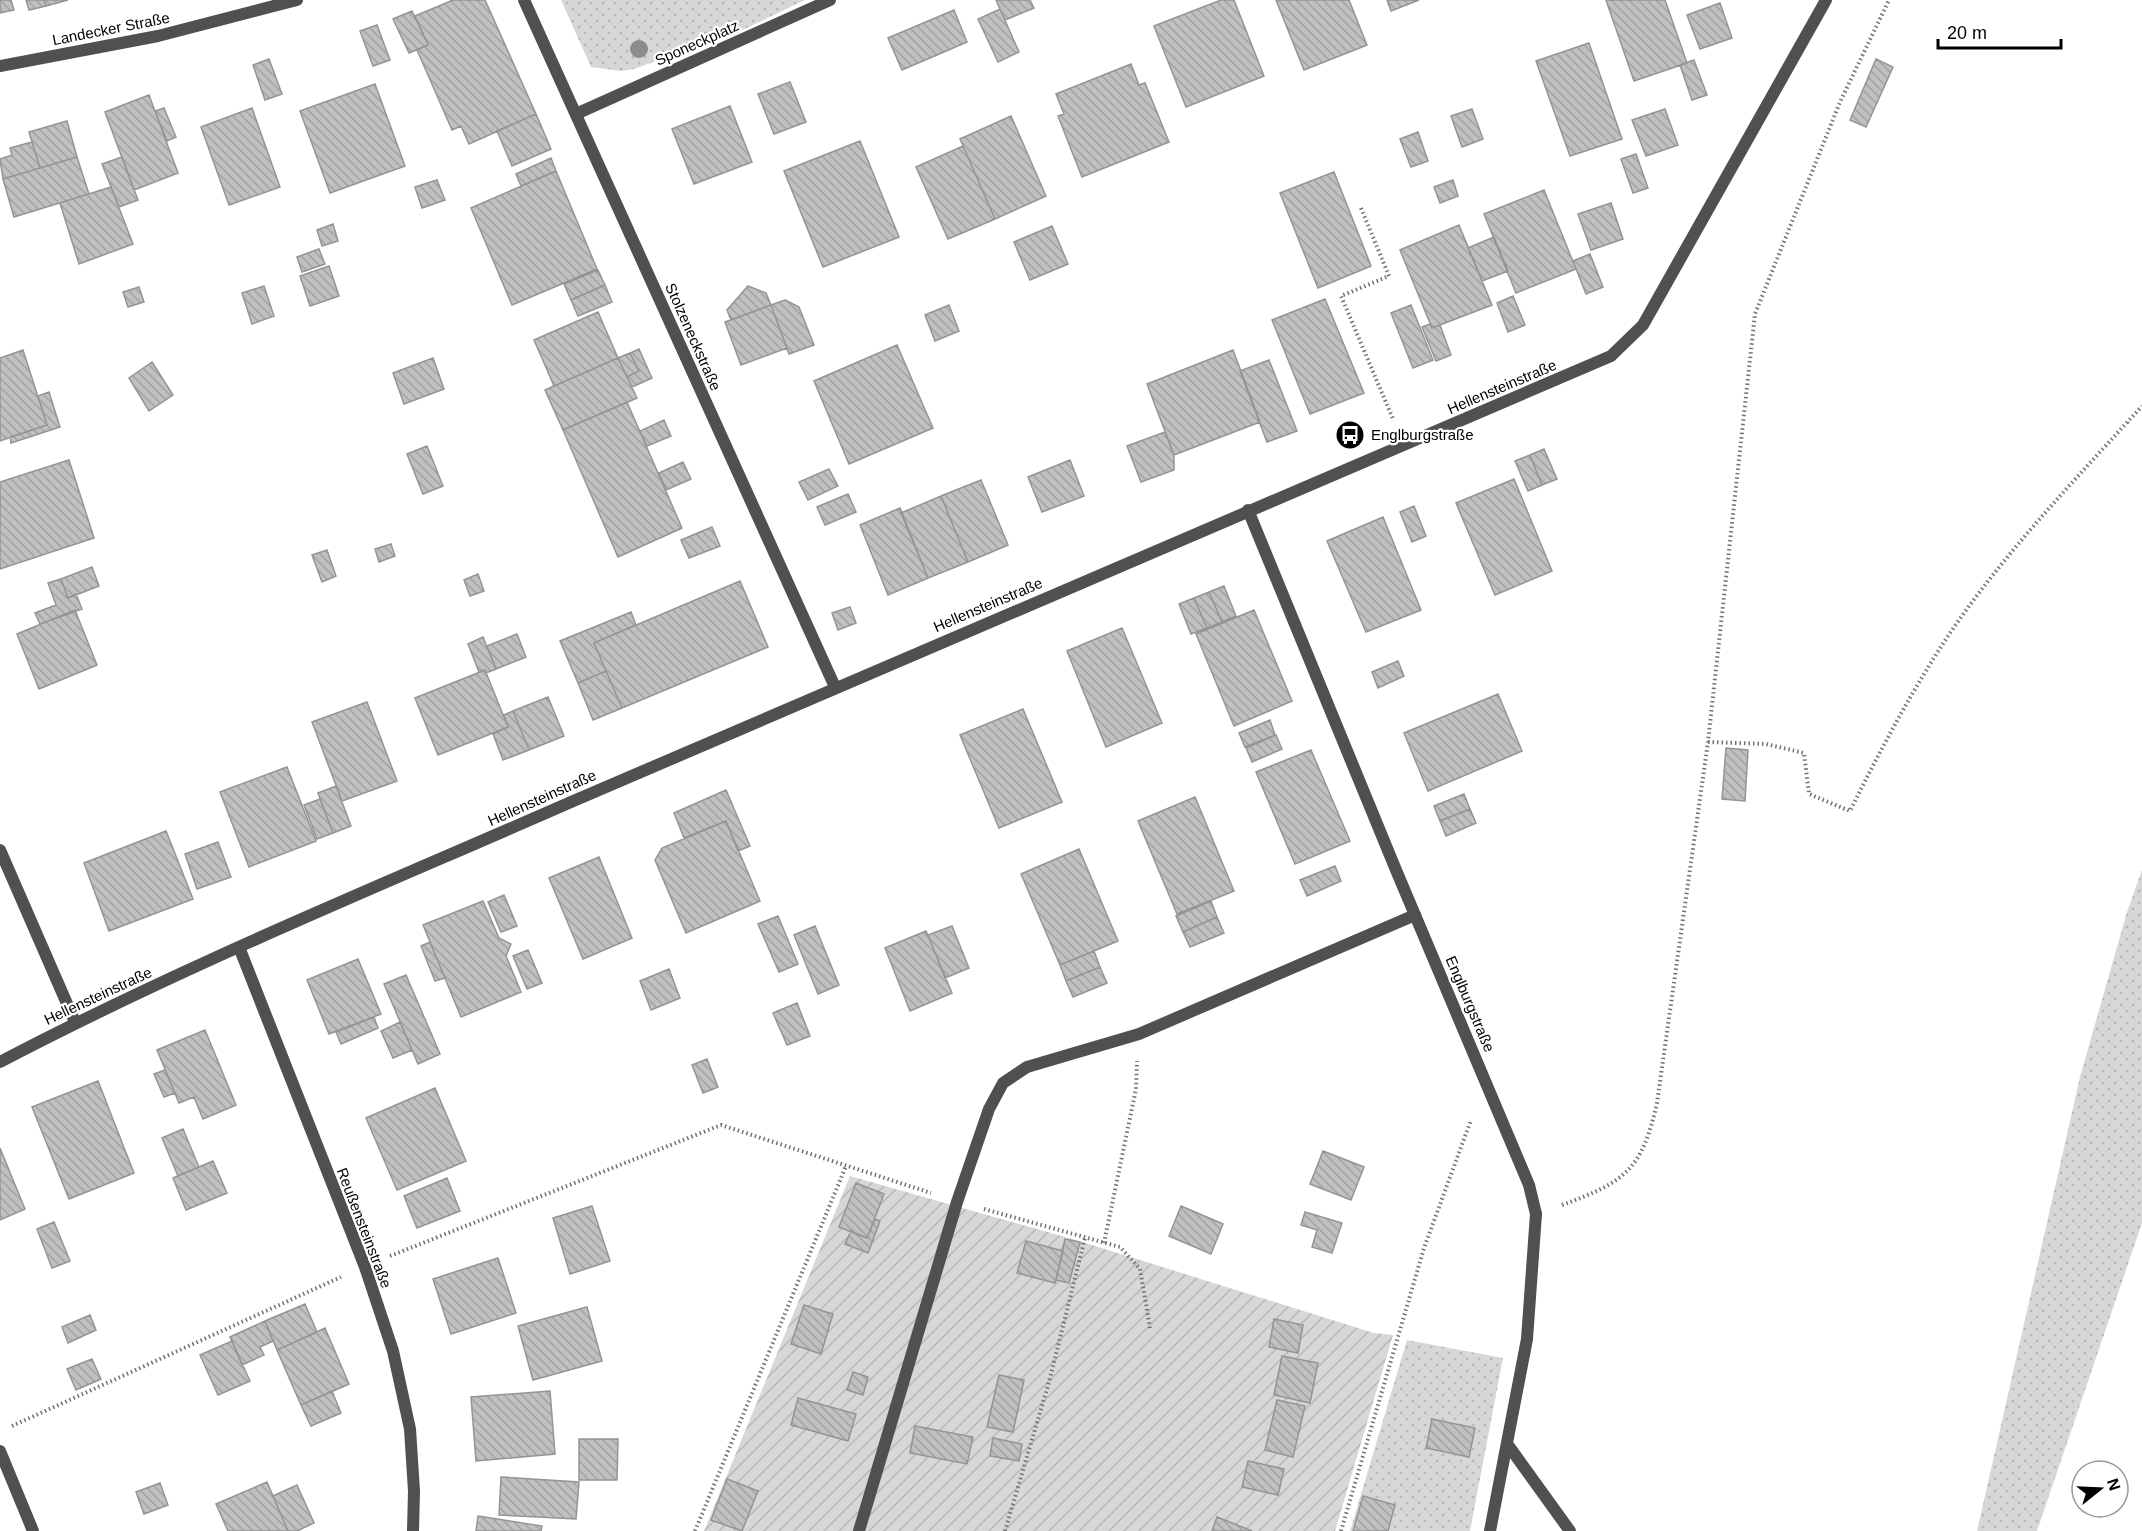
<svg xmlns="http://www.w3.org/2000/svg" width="2142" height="1531" viewBox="0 0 2142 1531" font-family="Helvetica,sans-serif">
  <defs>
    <pattern id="grass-dots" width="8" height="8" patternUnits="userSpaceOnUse" patternTransform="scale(1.5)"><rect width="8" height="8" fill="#d7d7d7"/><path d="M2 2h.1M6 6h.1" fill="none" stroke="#b7b7b7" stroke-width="1.8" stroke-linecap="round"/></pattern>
    <pattern id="garden-furrows" width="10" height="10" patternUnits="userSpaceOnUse" patternTransform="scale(1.5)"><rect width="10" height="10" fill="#d7d7d7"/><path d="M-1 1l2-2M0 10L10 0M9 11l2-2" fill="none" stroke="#b7b7b7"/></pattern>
    <pattern id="building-back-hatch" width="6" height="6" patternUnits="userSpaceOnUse" patternTransform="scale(1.5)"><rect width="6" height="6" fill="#c0c0c0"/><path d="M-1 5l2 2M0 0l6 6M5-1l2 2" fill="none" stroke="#a3a3a3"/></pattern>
  </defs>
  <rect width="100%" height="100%" fill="#fff"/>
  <path fill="url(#grass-dots)" d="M561,0h244l-56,27 -115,42 -13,2 -30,-4z
    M2142,870v353l-105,308h-60l103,-454 47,-165z
    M1407,1340l96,18 -33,173h-120z"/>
  <path fill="url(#garden-furrows)" d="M850,1176l229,65 295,92 19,2 -58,196h-631z"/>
  <path fill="url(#building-back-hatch)" stroke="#949494" stroke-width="1.5" d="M0,0h11l3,10 -14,3z
    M26,0h18l2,6 -17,4z
    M44,0h24l-22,6z
    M453,0h32l51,114 -67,30 -8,-18 -9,4 -35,-80 11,-5 -13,-29z
    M996,0h34l4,8 -29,12z
    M1221,0h13l30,76 -78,31 -32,-81z
    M1276,0h73l18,45 -63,25z
    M1387,0h32l-28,11z
    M1606,0h59l22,63 -53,18z
    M1720,3l12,35 -32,11 -13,-34z
    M1000,9l19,43 -21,10 -20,-43z
    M954,10l13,32 -65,28 -14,-32z
    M412,11l16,34 -19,8 -16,-34z
    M377,25l13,35 -17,6 -13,-35z
    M1589,43l33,96 -52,17 -34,-95z
    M269,59l13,35 -17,6 -12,-35z
    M1876,59l17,8 -27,60 -16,-7z
    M1694,60l13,35 -15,5 -12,-35z
    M1131,64l8,21 6,-2 24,59 -87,35 -24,-61 6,-2 -8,-20z
    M790,82l16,40 -32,12 -16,-40z
    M375,84l30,82 -75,27 -30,-82z
    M149,95l29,78 -44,17 -29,-78z
    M730,106l22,56 -58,22 -22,-55z
    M164,108l12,29 -9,4 -12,-30z
    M252,108l28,79 -51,18 -28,-78z
    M1472,109l11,30 -21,8 -11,-31z
    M1665,109l13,36 -32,11 -14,-36z
    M536,114l15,35 -39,17 -15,-35z
    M1011,116l35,80 -51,23 -35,-80z
    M67,121l10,36 -37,11 -11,-36z
    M1418,132l10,29 -17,6 -11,-28z
    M860,141l39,96 -76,30 -39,-96z
    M32,142l8,26 -37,11 -3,-20 12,-4 -2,-7z
    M963,146l32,73 -47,20 -32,-72z
    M1636,154l12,34 -15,5 -12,-34z
    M77,157l12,37 -75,23 -11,-38z
    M122,157l16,43 -19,7 -17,-43z
    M551,158l5,13 -35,15 -5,-12z
    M556,171l41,98 -85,36 -41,-97z
    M1334,172l37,94 -53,22 -38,-95z
    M437,180l8,20 -23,8 -7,-21z
    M1453,180l5,16 -18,7 -6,-16z
    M111,187l22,57 -54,20 -19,-61z
    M1544,190l32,79 -60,24 -32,-79z
    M1611,203l12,36 -32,11 -13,-36z
    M333,224l5,17 -16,5 -5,-16z
    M1459,225l33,80 -60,23 -32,-78z
    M1052,226l16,38 -38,16 -16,-38z
    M1494,237l14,34 -26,10 -14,-33z
    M319,249l6,15 -23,8 -5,-15z
    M1590,254l13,33 -17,7 -13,-33z
    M329,266l10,30 -29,10 -10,-30z
    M598,270l7,15 -34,15 -7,-16z
    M605,285l7,17 -34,14 -7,-16z
    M264,286l10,30 -22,8 -10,-31z
    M748,286l18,7 5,12 -40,15 -4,-10z
    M139,287l5,15 -16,5 -5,-15z
    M1513,296l12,29 -17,7 -11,-29z
    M1325,299l39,94 -54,21 -38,-94z
    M785,300l14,7 15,38 -25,9 -18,-49z
    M771,305l16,43 -46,17 -16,-43z
    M949,305l10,26 -24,10 -10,-26z
    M1411,305l22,55 -20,8 -22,-55z
    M598,312l20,46 -64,28 -20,-46z
    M1430,324l2,4 8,-3 11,30 -15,6 -14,-34z
    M897,345l36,83 -84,36 -35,-83z
    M639,349l13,29 -20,9 -5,-10 12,-6 -9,-18z
    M23,350l24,75 -47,16v-83z
    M1233,350l27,72 -86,33 -27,-71z
    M630,353l9,18 -12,6 -9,-19z
    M433,358l11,31 -40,15 -11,-31z
    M618,358l19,40 -74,32 -18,-40z
    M1269,360l28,71 -30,11 -27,-71z
    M152,362l21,33 -24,16 -20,-33z
    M49,392l11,35 -49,16 -1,-6 37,-12 -9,-29z
    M627,402l55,126 -64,29 -55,-127z
    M664,420l7,16 -24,10 -7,-15z
    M1165,432l9,23v15l-33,12 -14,-36z
    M427,446l16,40 -20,8 -16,-40z
    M1544,449l13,30 -15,6 -12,-30z
    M1530,455l12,30 -14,6 -13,-30z
    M69,460l25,78 -94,31v-87z
    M1070,460l14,36 -42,16 -14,-35z
    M683,462l8,17 -25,11 -7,-17z
    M829,469l9,17 -30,14 -9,-18z
    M1514,479l38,92 -57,24 -39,-92z
    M981,480l27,65 -40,17 -27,-66z
    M848,494l8,18 -31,13 -8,-18z
    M941,496l27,66 -40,16 -27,-65z
    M1414,506l12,30 -14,6 -12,-30z
    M900,508l28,70 -40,17 -28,-70z
    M1383,517l38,93 -55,22 -39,-91z
    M712,527l8,19 -31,12 -8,-18z
    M391,544l4,12 -16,6 -4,-13z
    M327,550l9,26 -14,6 -10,-27z
    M92,567l7,19 -31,12 -7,-19z
    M478,574l6,17 -14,5 -6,-16z
    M61,579l7,19 8,-4 6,15 -42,15 -5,-11 21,-8 -8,-22z
    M740,581l28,66 -146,61 -28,-65z
    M1224,586l12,30 -14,6 -13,-30z
    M1209,592l13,30 -15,6 -13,-30z
    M1194,598l13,30 -16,6 -12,-30z
    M850,607l6,16 -18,7 -6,-17z
    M75,610l22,55 -58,24 -22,-55z
    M1254,610l38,91 -58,25 -38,-92z
    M631,612l5,13 -42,18 12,28 -28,12 -18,-42z
    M1122,628l40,95 -56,24 -39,-96z
    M517,634l9,23 -30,12 -9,-23z
    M483,637l13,32 -10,4 -1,-3 -6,2 -11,-28z
    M1398,661l6,15 -26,12 -6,-16z
    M485,670l23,57 -70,28 -23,-57z
    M606,671l16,37 -29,12 -15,-37z
    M1498,694l24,57 -94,40 -24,-58z
    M548,697l16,39 -35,14 -16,-39z
    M367,702l30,79 -55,20 -30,-79z
    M1023,709l39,93 -63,26 -39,-93z
    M513,711l16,39 -26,10 -10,-26 15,-7 -4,-12z
    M1270,720l5,15 -30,12 -6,-14z
    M1276,735l6,14 -30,13 -6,-14z
    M1726,748l22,2 -3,51 -23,-2z
    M1311,750l39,91 -55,23 -39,-92z
    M287,767l29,74 -67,26 -29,-75z
    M336,786l15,40 -18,7 -15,-40z
    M726,790l24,56 -12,5 -12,-30 -42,17 -10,-25z
    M1464,794l6,15 -30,12 -6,-15z
    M1195,797l39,94 -57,23 -39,-93z
    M320,799l13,34 -16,6 -13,-34z
    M1470,809l6,14 -30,13 -6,-15z
    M726,821l34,80 -74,32 -31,-73 7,-12z
    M166,831l27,68 -84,32 -25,-68z
    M218,842l13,35 -34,12 -12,-35z
    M1079,849l39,92 -58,24 -39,-91z
    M599,857l33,81 -49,21 -34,-81z
    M1335,866l6,15 -34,15 -7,-16z
    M504,895l13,31 -16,6 -13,-30z
    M483,901l16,37 12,6 -5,12 15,36 -60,25 -38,-92z
    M1211,901l6,16 -34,15 -7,-16z
    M778,916l20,48 -19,8 -21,-48z
    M1217,917l7,16 -34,14 -7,-15z
    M815,926l24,59 -21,9 -24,-59z
    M952,926l17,42 -24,10 -17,-43z
    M926,931l26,62 -42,18 -25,-63z
    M430,942l15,36 -10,3 -14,-35z
    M528,950l14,33 -15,6 -14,-33z
    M1094,951l6,16 -34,14 -6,-16z
    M358,959l23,55 -52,20 -22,-54z
    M1100,967l7,16 -34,14 -7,-16z
    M669,969l11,29 -29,12 -11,-29z
    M406,975l34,79 -22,10 -34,-80z
    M797,1003l13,33 -23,9 -14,-32z
    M374,1017l4,11 -37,16 -5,-12z
    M400,1022l12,28 -19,8 -12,-27z
    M205,1030l31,75 -33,14 -9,-22 -15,6 -22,-53z
    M707,1059l11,28 -15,6 -11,-28z
    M165,1070l10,23 -11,4 -10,-23z
    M98,1081l36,92 -65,26 -37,-92z
    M435,1088l31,73 -69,29 -31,-72z
    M183,1129l16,38 -21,9 -16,-38z
    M0,1148l25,61 -25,11z
    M1323,1151l41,16 -13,33 -41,-16z
    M213,1161l14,32 -41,17 -13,-32z
    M447,1178l13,33 -43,17 -13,-32z
    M856,1183l28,11 -17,44 -28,-11z
    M592,1206l18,55 -40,13 -17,-56z
    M1181,1206l42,18 -12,30 -42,-18z
    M1305,1212l37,11 -10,30 -20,-6 5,-17 -16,-5z
    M875,1219l5,2 -12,32 -23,-9 6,-13 16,7z
    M54,1222l16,39 -18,7 -15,-39z
    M1065,1239l15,3 -11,41 -13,-3z
    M1026,1241l37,10 -8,32 -38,-10z
    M498,1258l18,55 -65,21 -18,-55z
    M305,1304l12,28 -40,18 -12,-29z
    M804,1305l29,9 -12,40 -30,-10z
    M587,1307l15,54 -69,19 -15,-54z
    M90,1315l6,15 -28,13 -6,-16z
    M1274,1319l29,6 -5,28 -29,-6z
    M265,1321l8,20 -13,6 4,8 -22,10 -12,-28z
    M325,1328l24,56 -48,21 -24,-55z
    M232,1341l18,40 -32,14 -18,-40z
    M1282,1356l36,7 -8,40 -36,-8z
    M92,1359l9,20 -25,11 -9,-21z
    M853,1372l15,5 -5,18 -16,-5z
    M999,1375l25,5 -11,52 -26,-5z
    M332,1391l9,22 -30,13 -10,-21z
    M550,1391l5,63 -79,7 -5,-64z
    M798,1398l58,16 -8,27 -57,-16z
    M1277,1400l28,6 -12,51 -28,-7z
    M1432,1419l43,9 -6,29 -43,-9z
    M915,1426l58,11 -6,27 -57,-11z
    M993,1438l29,6 -3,17 -29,-5z
    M579,1439h39l-1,41h-38z
    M1248,1461l36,8 -6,26 -36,-8z
    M501,1477l78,5 -3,37 -77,-4z
    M727,1479l31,12 -16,40 -31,-11z
    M267,1482l21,49h-60l-12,-27z
    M160,1483l8,22 -24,9 -8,-22z
    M297,1485l17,38 -17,8h-9l-15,-35z
    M1363,1496l32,9 -7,26h-35z
    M478,1516l64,10 -1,5h-65z
    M1217,1517l35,14h-40z"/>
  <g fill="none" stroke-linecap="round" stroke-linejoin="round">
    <path stroke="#727272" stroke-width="4" stroke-dasharray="1.5 3" stroke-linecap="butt" d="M1361,208l28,68 -48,20 52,123
      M1708,742l58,2 38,9 5,41 41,17c30,-60 61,-119 98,-175 56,-83 127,-156 194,-230
      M1562,1205c63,-23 80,-35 95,-102l51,-361 47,-428 85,-212 49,-102
      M984,1209l136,38 20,22 10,59
      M1104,1243l32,-154 1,-28
      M390,1256l331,-131 210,68
      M12,1426l329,-149
      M695,1531l151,-365
      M1005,1531l44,-149 36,-144
      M1341,1531l83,-283 47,-128"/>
    <path stroke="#505050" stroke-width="12" d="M1508,1445l62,86
      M859,1531l98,-329 32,-93 14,-26 24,-16 112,-33 276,-119
      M1490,1531l37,-192 9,-125"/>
    <path stroke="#505050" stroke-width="12" d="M524,0l311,687
      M0,66l158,-30 139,-36
      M576,114l254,-114
      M1248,510l148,360 133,315 7,29
      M0,850l75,172
      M239,947l126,320 28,84 17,78 4,62 -1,40
      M0,1062c185,-97 380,-176 571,-260 346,-151 694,-297 1040,-446l32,-31 183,-325
      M0,1451l33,80"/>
  </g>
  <circle fill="#8c8c8c" cx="639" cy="49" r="9"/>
  <defs>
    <g id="bus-disc" transform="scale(1.5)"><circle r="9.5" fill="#000" stroke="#fff"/><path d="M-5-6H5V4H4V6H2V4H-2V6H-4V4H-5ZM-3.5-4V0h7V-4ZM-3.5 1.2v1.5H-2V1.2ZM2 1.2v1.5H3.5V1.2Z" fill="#fff"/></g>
  </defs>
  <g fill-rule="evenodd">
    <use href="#bus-disc" x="1350" y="435"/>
  </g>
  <g text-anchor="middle" stroke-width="4.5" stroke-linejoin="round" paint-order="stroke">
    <g font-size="15" fill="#000" stroke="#fff">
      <text transform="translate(111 29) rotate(-11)" y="5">Landecker Straße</text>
      <text transform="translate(697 43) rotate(-24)" y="5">Sponeckplatz</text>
      <text transform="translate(693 337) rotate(66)" y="5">Stolzeneckstraße</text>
      <text transform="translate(1502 387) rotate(-23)" y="5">Hellensteinstraße</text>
      <text transform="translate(988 605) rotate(-23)" y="5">Hellensteinstraße</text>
      <text transform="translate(542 798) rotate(-24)" y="5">Hellensteinstraße</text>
      <text transform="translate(98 996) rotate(-25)" y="5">Hellensteinstraße</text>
      <text transform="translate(1470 1004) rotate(67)" y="5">Englburgstraße</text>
      <text transform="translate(364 1228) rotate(69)" y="5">Reußensteinstraße</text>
    </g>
    <g font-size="15" fill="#000" stroke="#fff" text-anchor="start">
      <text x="1371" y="440">Englburgstraße</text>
    </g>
  </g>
  <g transform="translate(2100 1489) rotate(72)"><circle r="28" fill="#ffffff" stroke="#999999" stroke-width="1.5"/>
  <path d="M0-4.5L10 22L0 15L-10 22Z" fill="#000000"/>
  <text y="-9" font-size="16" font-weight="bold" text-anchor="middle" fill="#000000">N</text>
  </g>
  <path d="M1938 39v9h123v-9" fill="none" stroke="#000000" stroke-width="3"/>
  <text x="1947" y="39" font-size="18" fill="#000000" stroke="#ffffff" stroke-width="4.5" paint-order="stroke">20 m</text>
</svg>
